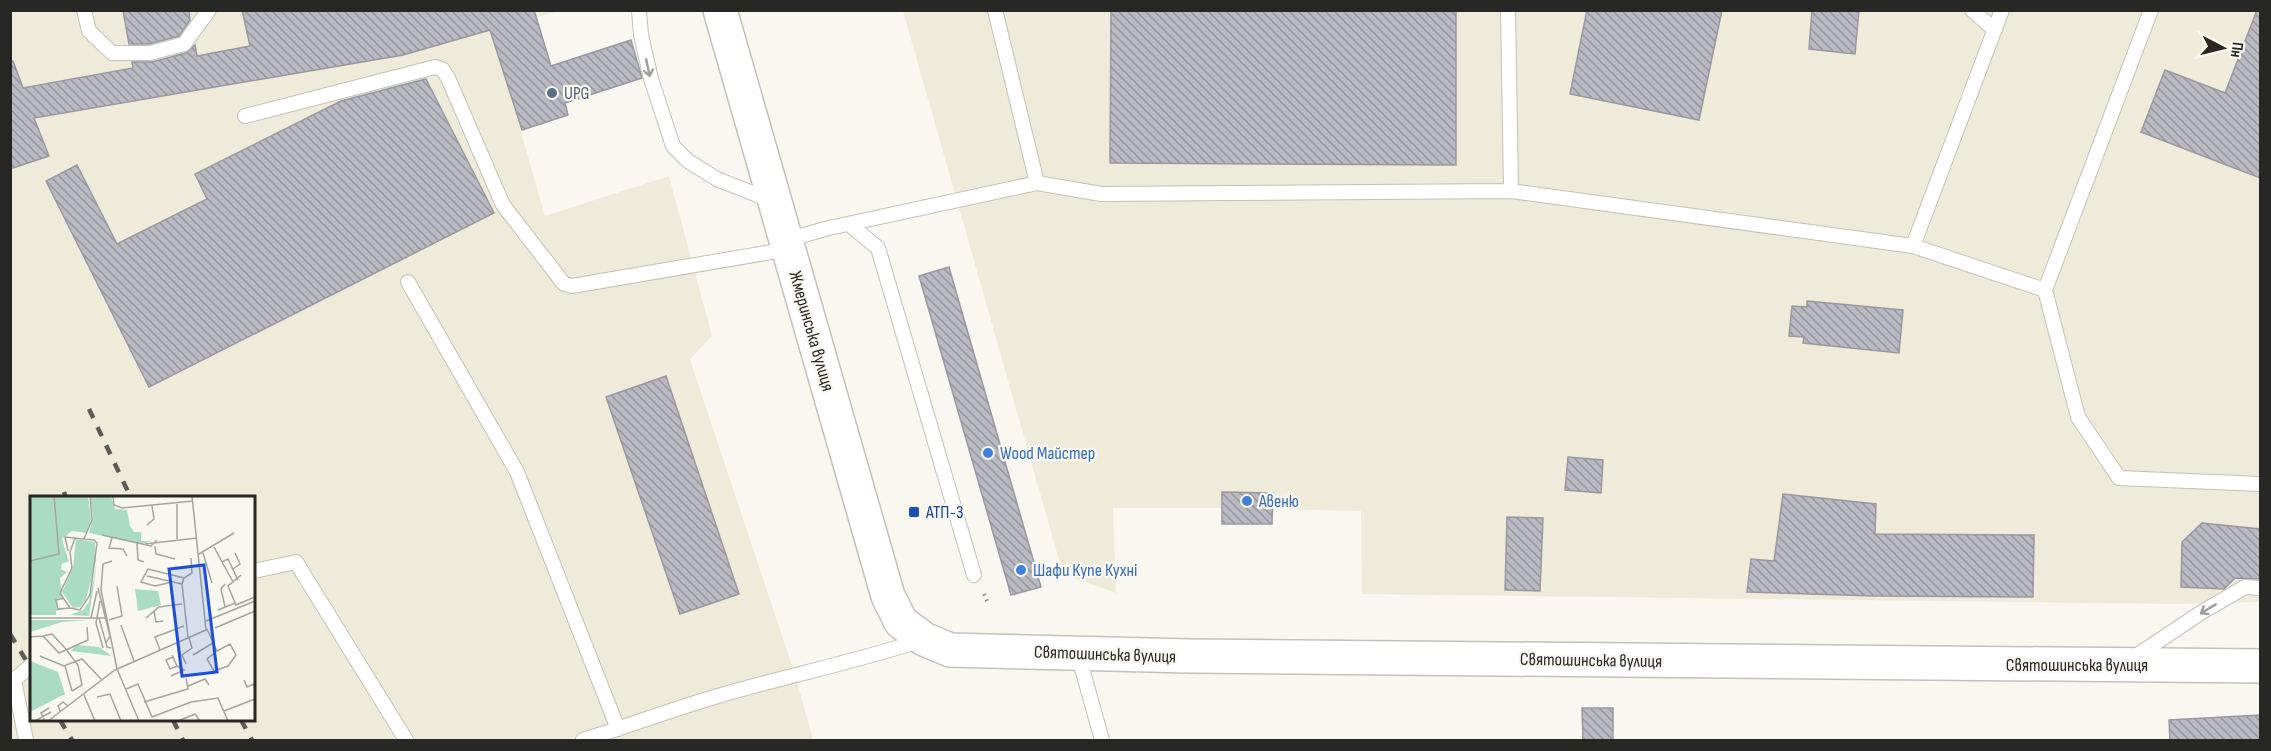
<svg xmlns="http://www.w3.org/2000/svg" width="2271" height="751" viewBox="0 0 2271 751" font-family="'Sofia Sans Condensed',sans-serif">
  <defs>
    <pattern id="building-back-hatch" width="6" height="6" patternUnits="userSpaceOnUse" patternTransform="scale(1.5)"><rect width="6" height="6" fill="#b9b9c1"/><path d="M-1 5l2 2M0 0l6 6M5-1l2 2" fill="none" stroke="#96969d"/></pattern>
  </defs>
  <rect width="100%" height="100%" fill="#f9f8f0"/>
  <path fill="#eeebdb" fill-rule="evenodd" d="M10,11h549l-67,19 53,186 124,-40 43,160 -22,23 105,315 18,66h-802zM32,498h222v222h-222z
    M903,11h1357v591l-84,2 -814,-10 -1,-83 -89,-2v-16l-49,-1 -1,16h-109l3,85 -53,-19z"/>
  <path fill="url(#building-back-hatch)" stroke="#9998a0" stroke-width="1.5" d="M123,10h66l1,10 -11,16 -30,8h-20z
    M242,10h292l17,56 80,-26 11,38 -77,25 3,12 -46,15 -32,-100 -87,25 -369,63 15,38 -39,13v-107l3,-1 10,27 110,-20 -1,-6h20l34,-9 9,-8 2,11 53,-10z
    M1111,10h345v155l-346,-2z
    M1587,10h135l-23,110 -129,-26z
    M1812,10h47l-4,44 -46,-5z
    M2257,10h3v168l-119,-46 24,-62 60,23z
    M426,79l68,134 -345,174 -103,-206 31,-16 40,79 90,-45 -12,-25 146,-73z
    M949,267l92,320 -30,8 -92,-319z
    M1807,301l96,9 -4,43 -96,-10 1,-6 -15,-1 3,-30 15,1z
    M666,376l73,218 -59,20 -74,-217z
    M1568,457l35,3 -2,33 -36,-3z
    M1222,492l51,1 -1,31h-50z
    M1783,494l93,10 -1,30 159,1 -1,62 -158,-1 -128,-4 4,-33 23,2z
    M1507,517l36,1 -3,73 -35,-1z
    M2202,523l58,6v50l-25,-1 -11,11 -43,-2 1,-45z
    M1582,708h31v33h-30z
    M2260,715v26h-90l-1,-21z"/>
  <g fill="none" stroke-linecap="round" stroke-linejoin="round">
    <g stroke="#c3c1ba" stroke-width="16">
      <path id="service" d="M84,10l5,21 23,22h38l34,-9 25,-34
        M639,10l2,25 10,44 22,67 15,15 29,18 53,21
        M995,10l42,173
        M1508,10l3,181
        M1972,10l23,20
        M245,116l190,-49 7,2 6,9 55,127 61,79 8,2 217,-37
        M849,224l29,24 96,327
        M786,240l43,-12 208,-45 64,11 410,-3 402,55 132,44 33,127 41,61 141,6
        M1913,246l89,-236
        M408,282l109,190 101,257
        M2045,290l106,-280
        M254,571l42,-9 110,178
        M1078,654l24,86
        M2133,658l69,-46 43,-25 15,1
        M26,740l-12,-60 18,-15
        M583,740c45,-14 90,-31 135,-44 68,-20 137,-34 204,-56"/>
    </g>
    <g stroke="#c3c1ba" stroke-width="36">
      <path id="secondary" d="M720,10l168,586 13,26 23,17 26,11 240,6 1070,10"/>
    </g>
    <path stroke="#8c8b86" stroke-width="4" stroke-dasharray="1.5 4.5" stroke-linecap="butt" d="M984,594l4,9"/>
    <use href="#service" stroke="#fff" stroke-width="14"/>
    <use href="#secondary" stroke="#fff" stroke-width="33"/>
    <path stroke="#5b5b57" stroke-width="4.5" stroke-dasharray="10 10" stroke-linecap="butt" d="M89,409l42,89
      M64,492l2,6
      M10,634l22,36
      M60,720l12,20
      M173,720l10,20
      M241,720l11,20"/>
  </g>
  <defs><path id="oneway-shaft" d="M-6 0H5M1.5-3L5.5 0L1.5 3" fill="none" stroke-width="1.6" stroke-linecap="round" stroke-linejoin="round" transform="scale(1.5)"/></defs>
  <g stroke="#9e9e9c">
    <use href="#oneway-shaft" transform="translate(648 68) rotate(78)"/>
    <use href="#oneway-shaft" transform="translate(2208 609) rotate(149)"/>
  </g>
  <circle fill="#5c6f8a" stroke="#f9f8f0" stroke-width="2" cx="552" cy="93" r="6"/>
  <g fill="#3f7fe0" stroke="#f9f8f0" stroke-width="2">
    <circle cx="988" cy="453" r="6"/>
    <circle cx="1247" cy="501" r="6"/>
    <circle cx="1021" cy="570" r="6"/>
  </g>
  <rect fill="#1a4fb4" stroke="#f9f8f0" stroke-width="2" x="908" y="506" width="12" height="12" rx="3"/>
  <g text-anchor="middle" stroke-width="4.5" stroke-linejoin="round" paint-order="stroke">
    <g font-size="18" fill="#4e5e75" stroke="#f9f8f0" text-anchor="start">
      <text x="564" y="99">UPG</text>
    </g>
    <g font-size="18" fill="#272724" stroke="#f9f8f0">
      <text transform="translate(812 331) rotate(74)" y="6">Жмеринська вулиця</text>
      <text transform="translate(1105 654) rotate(2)" y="6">Святошинська вулиця</text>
      <text transform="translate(1591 660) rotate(1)" y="6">Святошинська вулиця</text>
      <text x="2077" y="671">Святошинська вулиця</text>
    </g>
    <g font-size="18" fill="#366cbe" stroke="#f9f8f0" text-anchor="start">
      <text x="1000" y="459">Wood Майстер</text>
      <text x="1259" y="507">Авеню</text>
      <text x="1033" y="576">Шафи Купе Кухні</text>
    </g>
    <g font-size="18" fill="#164399" stroke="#f9f8f0" text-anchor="start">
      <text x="926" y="518">АТП-3</text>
    </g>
  </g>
  <g transform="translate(30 496)">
    <rect width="225" height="225" fill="#f9f8f0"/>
    <path d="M46,43l19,3 1,19 -10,38 -6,8 -7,1 -11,-16 11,-24z" fill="#aadbc3"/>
    <path d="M0,0h58l3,23 -4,14 -15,-2 -10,8 7,23 -7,1 -1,6 6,3 -7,6 2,19 -6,3 1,9 12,-1 -13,3v4h-26zM67,67l-8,53 -19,-1 13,-5 6,-8zM105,93l23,2 3,14 -23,6zM0,124h59l-27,2 -32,10zM46,149l23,2 13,9 -41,-5z" fill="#aadbc3"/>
    <path d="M60,0h21l4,13 12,1 3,16 4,6h7v9h10l-9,3 -53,-11 4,-15zM0,165l28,11 7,22 -35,18z" fill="#aadbc3"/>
    <path fill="none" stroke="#a5a49e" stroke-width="1.5" d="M83,0l1,9 8,3 71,-7M117,29l7,-6 -2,-13M72,39l49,11 6,-6M82,42l-3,10 14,1 4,7M54,43l8,-19 -2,-24M147,43v-35M107,47l1,17 6,2M115,48l52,-6M125,50l1,8 19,5M184,51l19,35M38,55l-3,-14 29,3 3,3 -7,52 -10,15 -10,-2 -10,-15 12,-25 -2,-16 5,-14M173,57l9,30M169,58l35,-21M0,65l29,-7 -5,-58M82,65l-9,3 -2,26 16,79M192,66l6,-3 10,21M203,73l7,-5 -5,-11M211,79l-13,11 8,19 19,-8M117,80l35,8M142,86l-17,4 -14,-4 7,-13 36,9M68,92l12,48 -4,7M34,102l-8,2 2,9 12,-1M70,105l-4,22 7,25M195,111l-4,-18 4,-5M188,114l17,-7M124,115l2,11 7,-1M0,122h75M61,122l6,-27M69,122l8,29 4,1M116,122l13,-11 23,-3M79,124l13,-4 -5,-30M176,125l49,-20M91,129l13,36M185,132l40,-17M177,133l10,22 -10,8 7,12 14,-5 8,-11 -6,-11 -13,7M13,140l9,-2 13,14M0,141l13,-1 16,17 29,-13 -1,-13M158,141l-6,-53 2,-6 8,-5 -1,-15M35,152l13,17 4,20 -10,6M130,154l-5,-13 29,-11M142,159l1,2 4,9 -7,3 -4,-9 7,-3M163,159l20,-12M10,160l24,10 18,-7 20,21M156,168l-4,-9 10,-7 -3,-11M35,170l7,25M87,173l22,52M141,180l13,-6 -7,-4M214,184l3,7 7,-3 1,6M158,190l17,-7 4,6M96,193l12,-5 14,33 39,-15 27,-4 10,23M54,199l11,26M67,201l13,-3 11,27M114,206l44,-13 -2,-11M30,215l-2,-5 5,-4 5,4M194,215l31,-12M5,225l16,-9M15,225l-4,-8 8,-5M18,225l67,-51 91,-40 -14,-134M148,225l17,-7 5,7"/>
    <path fill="#1d4ed8" fill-opacity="0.15" stroke="#1d4ed8" stroke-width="3" d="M174,69l13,107 -35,4 -13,-107z"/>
    <rect width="225" height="225" fill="none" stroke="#272724" stroke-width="3"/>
  </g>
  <rect width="2271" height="751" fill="none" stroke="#272724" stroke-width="24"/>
  <g transform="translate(2223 48) rotate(97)" stroke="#f9f8f0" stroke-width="4.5" paint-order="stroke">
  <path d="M0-4.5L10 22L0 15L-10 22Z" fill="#272724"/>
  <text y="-9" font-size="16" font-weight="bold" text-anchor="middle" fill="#272724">Пн</text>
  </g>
</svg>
